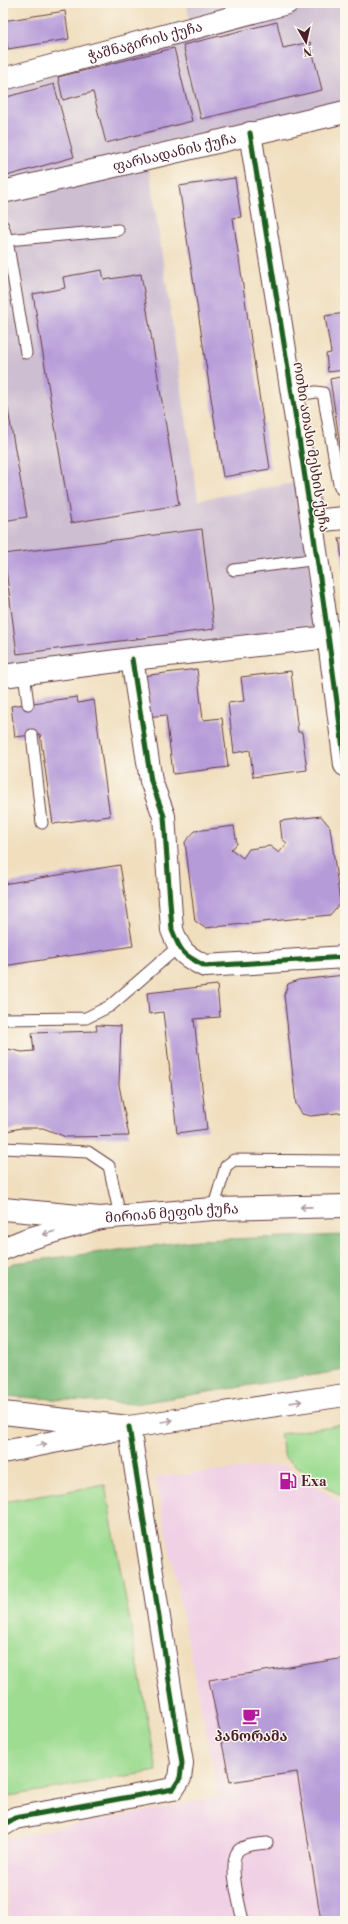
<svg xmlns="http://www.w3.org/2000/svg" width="348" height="1924" viewBox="0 0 348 1924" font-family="'Libre Bodoni','Noto Serif Georgian',serif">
  <rect width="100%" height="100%" fill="#fbf7ec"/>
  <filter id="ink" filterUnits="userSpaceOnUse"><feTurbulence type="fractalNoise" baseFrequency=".025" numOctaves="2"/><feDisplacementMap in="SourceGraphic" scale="8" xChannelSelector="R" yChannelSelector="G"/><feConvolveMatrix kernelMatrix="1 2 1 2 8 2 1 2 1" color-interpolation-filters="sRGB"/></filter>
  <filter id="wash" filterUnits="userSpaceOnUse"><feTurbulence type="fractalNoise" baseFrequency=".012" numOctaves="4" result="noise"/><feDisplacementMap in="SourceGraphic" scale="16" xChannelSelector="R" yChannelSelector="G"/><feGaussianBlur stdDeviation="0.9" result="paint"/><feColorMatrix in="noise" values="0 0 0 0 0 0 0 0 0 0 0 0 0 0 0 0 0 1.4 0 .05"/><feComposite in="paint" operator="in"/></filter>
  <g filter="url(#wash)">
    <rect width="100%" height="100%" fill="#f0debd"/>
    <path fill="#f0d0e5" d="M285,1465l60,40v416h-334l-8,-49v-33l216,-42 -64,-320z"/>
    <path fill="#cebed2" d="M187,3h158v98l-199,45 52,354 101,-18 18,147 -314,37v-576l188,-53z"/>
    <path fill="#9ddc91" stroke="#747e5e" d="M345,1424v75l-60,-41 -5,-24z
      M105,1485l52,286 -154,26v-295z"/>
    <path fill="#7ebc7b" stroke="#646e53" d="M345,1235v135l-211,34 -131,-8v-128l11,-5 183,-23z"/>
    <g id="blocks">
      <path fill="#b69bd9" d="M65,11l4,28 -61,10 -5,-28z
        M277,22l6,26 27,-6 12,48 -121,29 -18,-74z
        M174,48l18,73 -86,22 -13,-51 -30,8 -5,-23z
        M54,84l20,73 -71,20v-79z
        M235,178l6,39 -8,1 37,251 -47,8 -44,-291z
        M102,270l2,10 37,-6 38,231 -108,18 -38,-229 32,-6 -2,-11z
        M345,313v57l-17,2 -2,-18 5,-1 -6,-37z
        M345,376v95h-1l-14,-92z
        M3,382l24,135 -24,4z
        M202,529l12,100 -197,25 -13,-100z
        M339,538h6v34h-1z
        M197,669l6,51 19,-2 6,49 -55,7 -7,-59 -20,2 -4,-41z
        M291,671l7,61h4l5,38 -54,7 -3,-27 -16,3 -6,-50 16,-2 -3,-24z
        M77,697l1,6 16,-3 16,116 -57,8 -13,-90 -25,3 -4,-31z
        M321,816l9,11 10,76 -10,12 -125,13 -10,-7 -10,-79 10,-11 39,-5 3,18 -6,5 12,9 6,-9 21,-3 9,7 8,-10 -5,-4 -2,-18z
        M120,865l13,81 -130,20v-82z
        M345,975v137l-34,4 -9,-2 -6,-10 -12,-109 4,-11 10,-4z
        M217,985l3,32 -26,2 13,110 -30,4 -14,-121 -14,2 -2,-21z
        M96,1025l25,1 -2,59 10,51 -63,1 -23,-9h-22l-18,4v-84l19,4 12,-1 -2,-18 65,-2z
        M345,1658v263h-24l-24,-149 -67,10 -21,-102z"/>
    </g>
  </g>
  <g filter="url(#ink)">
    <use href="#blocks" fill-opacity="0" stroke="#633c41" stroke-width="1"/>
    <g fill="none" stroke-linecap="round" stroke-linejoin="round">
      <g stroke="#633c41" stroke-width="13">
        <path id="service" d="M3,226l4,14 111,-10
          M7,240l19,113
          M292,396l24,-4 7,1 16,91 2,5 4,1
          M234,570l84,-11
          M24,673l4,31
          M32,735l10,88
          M3,1019l83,-1 24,-12 69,-60
          M3,1148l85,4 21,14 11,50
          M213,1209l13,-43 8,-6 111,1
          M243,1921c-3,-15 -17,-62 -3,-72 7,-5 20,-5 27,-6"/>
      </g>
      <g stroke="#633c41" stroke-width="24">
        <g id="minor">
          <path id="s1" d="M3,79l284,-76"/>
          <path d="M250,133c34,210 69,420 95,632"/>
          <path id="s2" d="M3,192l342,-80"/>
          <path d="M312,521l33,-3"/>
          <path d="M132,659l19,122 13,35 8,114c9,23 11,25 33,36l140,-9"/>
          <path d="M3,676l129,-17 197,-22"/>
          <path d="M3,1825l12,-7 158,-29 7,-11 2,-15 -53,-336"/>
        </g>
      </g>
      <g stroke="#633c41" stroke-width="24">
        <g id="primary">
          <path id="s3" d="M3,1249l25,-10 72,-21 113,-9 132,-3"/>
          <path d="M3,1413l126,14 216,-32"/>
        </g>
      </g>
      <g stroke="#633c41" stroke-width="24">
        <path id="trunk" d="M3,1209l97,9
          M3,1452l126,-25"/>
      </g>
      <use href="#service" stroke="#fff" stroke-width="11"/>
      <use href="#minor" stroke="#fff" stroke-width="22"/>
      <use href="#primary" stroke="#fff" stroke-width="22"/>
      <use href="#trunk" stroke="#fff" stroke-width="22"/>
      <g stroke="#fbf7ec" stroke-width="8">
        <path id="cycleway" d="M250,133c34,210 69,420 95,632
          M132,659l19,122 13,35 8,114c9,23 11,25 33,36l140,-9
          M3,1825l12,-7 158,-29 7,-11 2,-15 -53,-336"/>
      </g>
      <use href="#cycleway" stroke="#1b5e20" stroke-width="5"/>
    </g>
    <defs><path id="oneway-shaft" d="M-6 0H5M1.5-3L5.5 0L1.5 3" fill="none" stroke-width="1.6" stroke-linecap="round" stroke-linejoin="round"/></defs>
    <g stroke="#ae9aa0">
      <use href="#oneway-shaft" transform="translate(306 1207) rotate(179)"/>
      <use href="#oneway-shaft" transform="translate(49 1233) rotate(164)"/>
      <use href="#oneway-shaft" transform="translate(296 1402) rotate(-8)"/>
      <use href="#oneway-shaft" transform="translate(167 1421) rotate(-9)"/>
      <use href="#oneway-shaft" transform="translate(41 1445) rotate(-12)"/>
    </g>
  </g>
  <defs>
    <g id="fuel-bare" transform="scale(1.38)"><path d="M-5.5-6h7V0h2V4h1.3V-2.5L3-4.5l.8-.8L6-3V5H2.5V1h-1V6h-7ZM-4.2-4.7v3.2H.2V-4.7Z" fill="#b5179e" stroke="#fbf7ec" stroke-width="2.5" paint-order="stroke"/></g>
    <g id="cafe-bare" transform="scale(1.38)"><path d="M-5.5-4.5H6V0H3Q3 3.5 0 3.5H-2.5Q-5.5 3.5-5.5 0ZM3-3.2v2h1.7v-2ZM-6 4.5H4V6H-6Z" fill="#b5179e" stroke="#fbf7ec" stroke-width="2.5" paint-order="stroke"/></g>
  </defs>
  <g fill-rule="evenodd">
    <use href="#fuel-bare" x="288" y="1481"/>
    <use href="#cafe-bare" x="251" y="1716"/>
  </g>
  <g text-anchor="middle" stroke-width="3" stroke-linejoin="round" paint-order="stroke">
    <g font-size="14" fill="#4a1f2b" stroke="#fbf7ec">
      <text dy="5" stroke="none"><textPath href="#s1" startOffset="147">ჭაშნაგირის ქუჩა</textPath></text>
      <text dy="5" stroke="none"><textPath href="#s2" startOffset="176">ფარსადანის ქუჩა</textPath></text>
      <text transform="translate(312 447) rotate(81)" y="5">ოთხი ათასი მესხის ქუჩა</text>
      <text dy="5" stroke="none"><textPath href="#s3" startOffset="174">მირიან მეფის ქუჩა</textPath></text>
    </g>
    <g font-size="14" font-weight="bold" fill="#4a1f2b" stroke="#fbf7ec" text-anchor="start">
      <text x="301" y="1486">Exa</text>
      <text x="251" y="1741" text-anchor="middle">პანორამა</text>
    </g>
  </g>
  <rect width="348" height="1924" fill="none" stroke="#fbf7ec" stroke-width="16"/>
  <g transform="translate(306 42) rotate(171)" stroke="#fbf7ec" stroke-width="3" paint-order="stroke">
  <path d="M0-3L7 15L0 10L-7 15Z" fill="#4a1f2b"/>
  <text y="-6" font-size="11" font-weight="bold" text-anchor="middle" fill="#4a1f2b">N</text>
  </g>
</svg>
